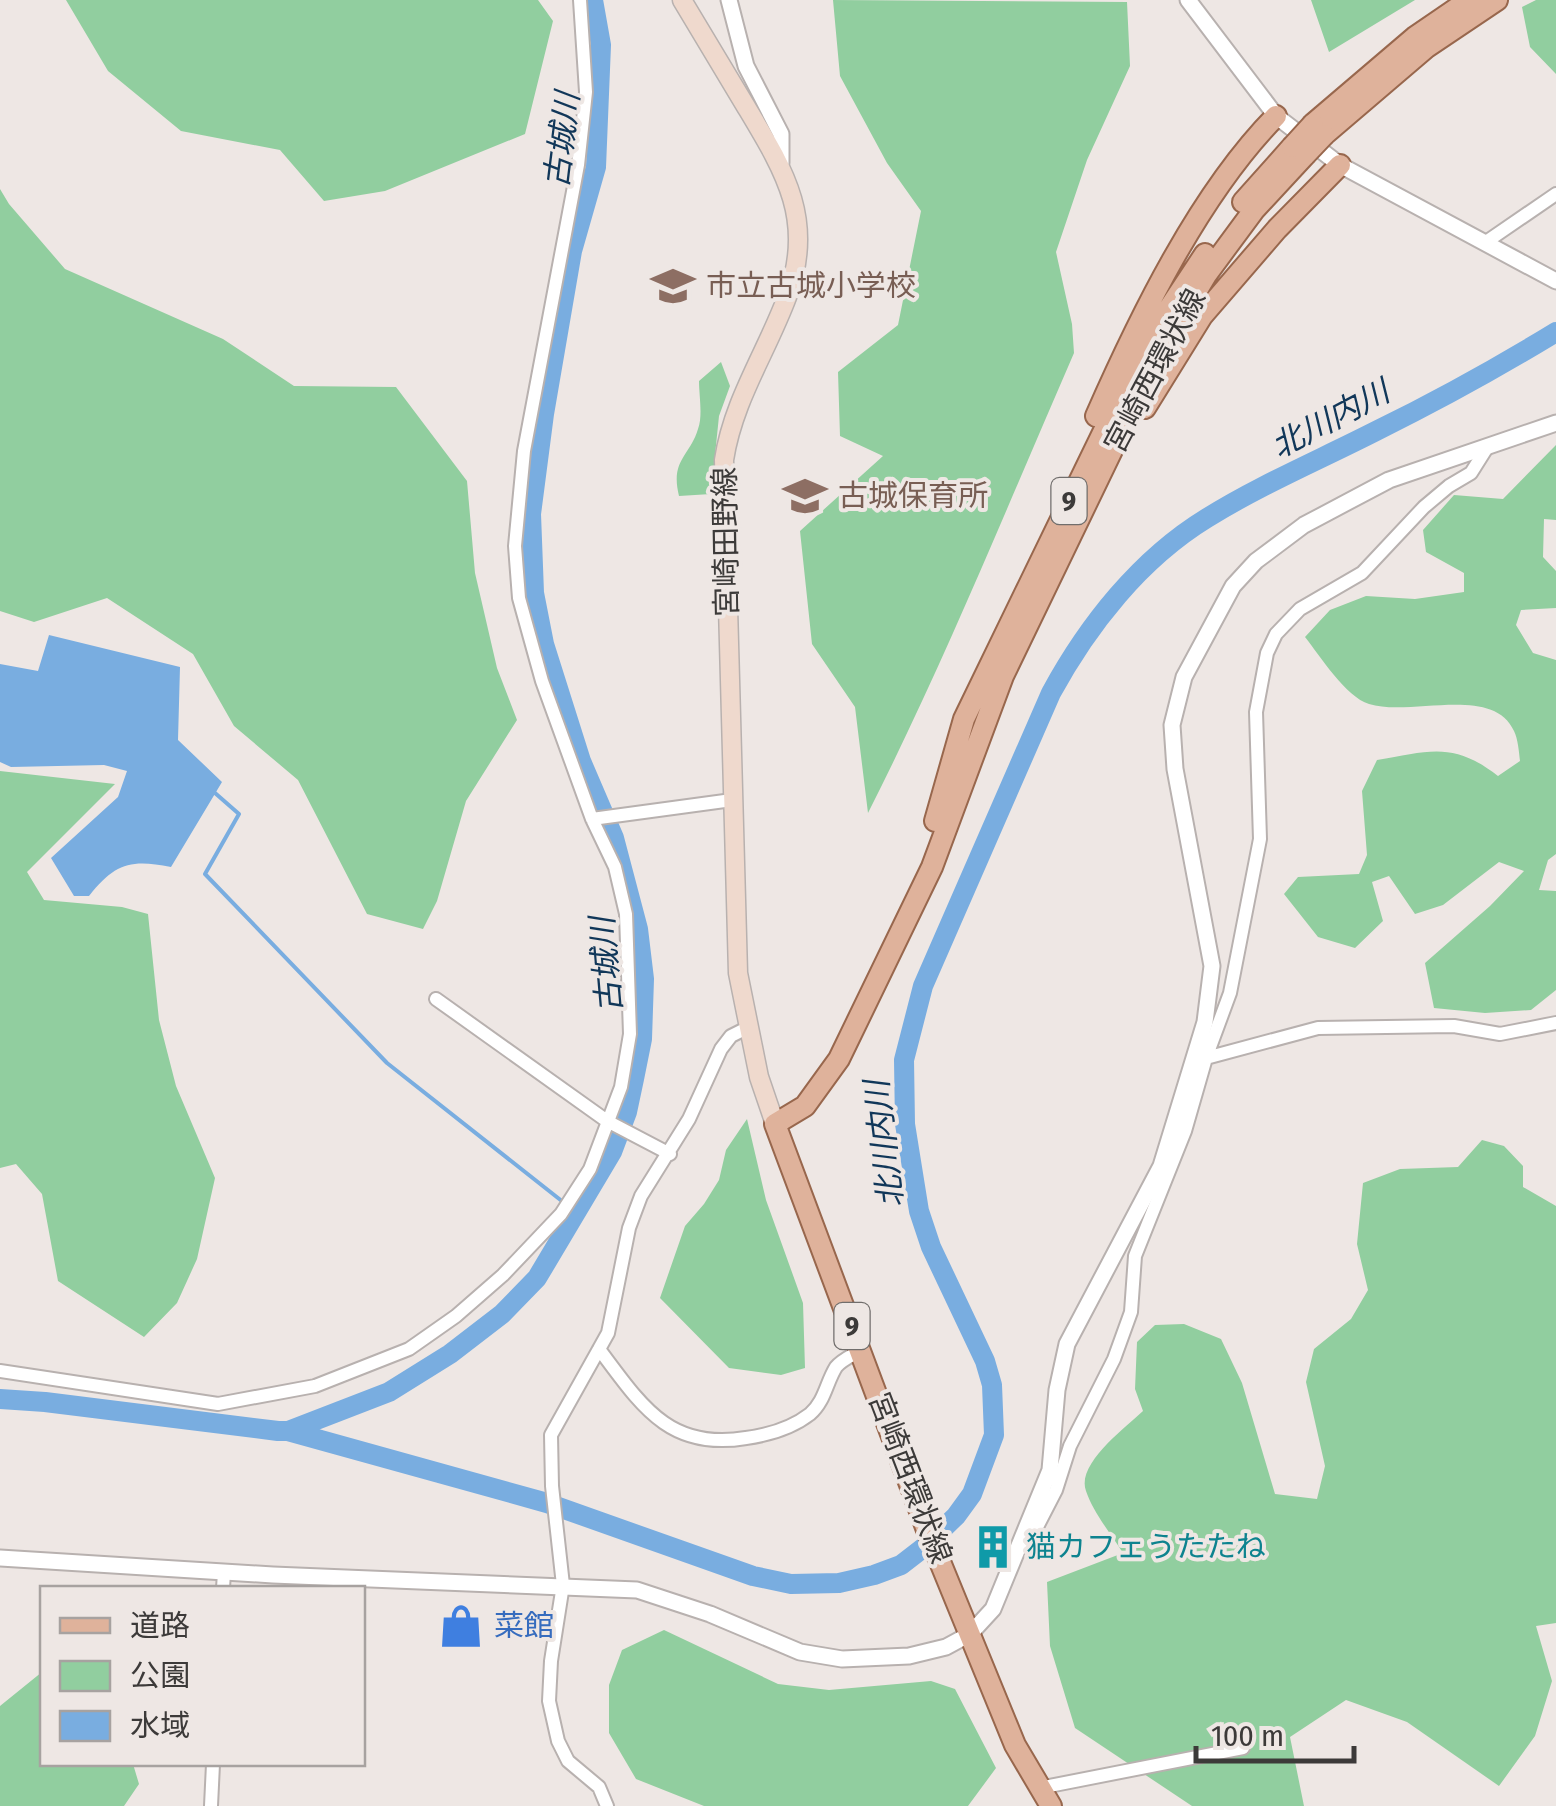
<svg xmlns="http://www.w3.org/2000/svg" width="1556" height="1806" viewBox="0 0 1556 1806" font-family="'Fira Sans Condensed','Noto Sans JP',sans-serif">
  <rect width="100%" height="100%" fill="#eee7e4"/>
  <path fill="#91ce9f" d="M66,0h472l15,21 -28,113 -140,57 -61,10 -44,-51 -99,-19 -73,-60z
    M833,0l294,2 3,64 -43,94 -31,92 16,72 2,29c-67,154 -130,310 -206,460l-13,-106 -43,-63 -12,-113 83,-75 -43,-20 -2,-64 60,-47 23,-114 -34,-48 -47,-87z
    M1311,0h104l-86,52z
    M1536,0h20v74l-26,-27 -8,-40z
    M0,189l9,15 56,65 158,70 71,47 102,1 71,94 8,92 22,95 20,52 -51,81 -29,100 -14,28 -56,-15 -69,-134 -64,-54 -41,-72 -86,-56 -73,24 -34,-11z
    M721,362l9,24 -11,30 -8,78 -32,2c-9,-36 11,-40 19,-67 5,-13 1,-34 1,-48z
    M1556,445v75l-12,-1 -1,38 13,14v37l-35,2 -5,15 17,28 23,7v194l-8,6 -9,30 17,1v99l-25,20 -46,3 -51,-5 -9,-45 65,-57 34,-35 -25,-9 -56,43 -28,9 -26,-38 -17,6 11,39 -28,27 -37,-11 -34,-43 14,-17 61,-3 8,-19 -5,-64 15,-31c53,-9 76,-19 121,16l22,-15c-1,-9 -2,-22 -6,-30 -21,-47 -104,-14 -145,-27 -23,-7 -49,-48 -64,-67l25,-27 36,-14 49,3 49,-7v-19l-38,-21 -3,-22 31,-35 49,4z
    M0,771l115,13 -88,88 17,28 78,7 26,7 11,106 17,66 39,92 -18,81 -20,44 -33,34 -86,-56 -16,-87 -26,-30 -16,4z
    M747,1119l19,81 37,103 2,65 -24,7 -52,-7 -69,-70 25,-72 19,-22 15,-24 7,-30z
    M1482,1140l22,6 19,20v21l33,19v417l-20,3 16,55 -17,55 -36,50 -92,-64 -61,-22 -56,37 14,69h-112l-117,-78 -25,-82 -3,-64 76,-29c-12,-19 -30,-41 -37,-62 -10,-27 39,-63 57,-80l-8,-22 2,-47 18,-17 29,-1 37,15 21,44 33,111 42,5 8,-33 -19,-84 8,-33 37,-30 17,-29 -11,-46 6,-61 37,-14 58,-2z
    M664,1630l114,54 51,6 102,-9 24,8 41,79 -28,38h-264l-68,-27 -27,-46v-48l13,-35z
    M42,1672v92h91l6,20 -15,22h-124v-100z"/>
  <path fill="#79ade0" d="M49,635l131,32 -2,73 44,42 -51,85c-40,-8 -56,-4 -82,29h-15l-23,-38 67,-61 9,-26 -23,-6 -93,2 -11,-5v-98l38,7z"/>
  <g fill="none" stroke-linecap="round" stroke-linejoin="round">
    <path stroke="#79ade0" stroke-width="4" d="M215,793l24,21 -34,60 182,189 190,150"/>
    <path stroke="#79ade0" stroke-width="20" d="M0,1399l45,3 233,29h10l101,-39 61,-38 52,-40 35,-36 75,-126 15,-40 7,-33 8,-40 2,-60 -6,-50 -24,-91 -33,-77 -37,-117 -10,-51 -3,-79 13,-100 28,-163 24,-84 5,-122 -8,-45
      M288,1431l259,72 206,73 38,8 48,-1 35,-8 27,-10 22,-17 33,-32 16,-22 22,-59 -2,-50 -7,-24 -54,-114 -12,-36 -14,-87 -1,-64 19,-74 128,-293c37,-68 89,-134 156,-175 53,-33 112,-58 169,-87 61,-30 121,-63 180,-99"/>
    <g stroke="#b8b1af" stroke-width="16">
      <path id="minor" d="M1486,242l70,-48
        M592,819l140,-19
        M436,999l171,122 63,33
        M1206,1058l112,-30 136,-2 46,8 56,-11
        M599,1349c42,56 70,102 147,89 22,-3 46,-10 64,-24 15,-13 16,-31 26,-47 5,-7 17,-12 25,-17
        M0,1371l218,33 97,-18 94,-37 47,-33 47,-41 58,-61 29,-45 31,-82 9,-53 -4,-120 -11,-47 -23,-48 -50,-138 -23,-83 -4,-52 9,-95 54,-286 8,-73 -6,-92
        M1028,1525h10l18,-35 14,-44 44,-87 17,-47 4,-56 50,-125 21,-73 24,-65 30,-154 -4,-127 11,-59 9,-19 24,-25 62,-36 62,-66 25,-21 22,-13 17,-27
        M223,1588l1,-15
        M1039,1788l204,-40
        M211,1806l2,-42
        M607,1806l-8,-19 -31,-26 -10,-20 -9,-40 2,-40 12,-76 -11,-99 -1,-51 57,-102 21,-105 12,-32 48,-77 32,-70 10,-13 16,-8"/>
    </g>
    <g stroke="#b8b1af" stroke-width="19">
      <path id="tertiary" d="M729,0l17,66 35,68v29
        M1188,0l88,116 64,49 216,116
        M0,1558l273,17 364,15 73,24 90,38 42,7 67,-3 37,-9 24,-13 23,-25 57,-139 7,-80 10,-46 94,-178 44,-144 7,-56 -37,-197 -3,-44 12,-48 49,-91 23,-25 48,-36 85,-45 167,-57"/>
    </g>
    <g stroke="#b8b1af" stroke-width="21">
      <path id="secondary" d="M682,0c21,35 42,70 63,105 39,65 71,115 42,192 -21,56 -54,104 -63,163l14,513 21,104 16,47"/>
    </g>
    <g stroke="#98674d" stroke-width="24">
      <path id="primary" d="M1313,124l102,-87 54,-37
        M1324,135l103,-88 70,-47
        M1243,202l49,-55
        M1145,408l57,-92 75,-87 63,-64
        M1096,416c44,-100 104,-223 180,-300
        M935,821l29,-102 184,-379 57,-86
        M1051,1806l-36,-61 -88,-215 -152,-406 30,-18 34,-47 93,-192 71,-191 154,-319 49,-82 48,-65 51,-55"/>
    </g>
    <use href="#minor" stroke="#fff" stroke-width="12"/>
    <use href="#tertiary" stroke="#fff" stroke-width="15"/>
    <use href="#secondary" stroke="#efd9cd" stroke-width="18"/>
    <use href="#primary" stroke="#dfb29b" stroke-width="20"/>
    <g stroke="#98674d" stroke-width="24" stroke-linecap="butt">
      <path id="primary-bridge" d="M1292,147l21,-23
        M1305,155l19,-20"/>
    </g>
    <use href="#primary-bridge" stroke="#dfb29b" stroke-width="20"/>
  </g>
  <defs>
    <g id="school-bare" transform="scale(3.45)"><path d="M0-5L7-2L0 1L-7-2ZM-4 1L0 2.5L4 1V4Q0 6-4 4Z" fill="#8d6e63" stroke="#eee7e4" stroke-width="2.5" paint-order="stroke"/></g>
    <g id="building-bare" transform="scale(3.45)"><path d="M-4-6H4V6H1V3H-1V6H-4ZM-2.5-4.3h1.7v1.8h-1.7ZM.8-4.3h1.7v1.8H.8ZM-2.5-1h1.7V.8h-1.7ZM.8-1h1.7V.8H.8Z" fill="#0f9aa8" stroke="#eee7e4" stroke-width="2.5" paint-order="stroke"/></g>
    <g id="shop-bare" transform="scale(3.45)"><path d="M-5-2.5h2.3a2.7 3.5 0 0 1 5.4 0H5L5.5 6h-11ZM-1.5-2.5h3a1.5 2.3 0 0 0-3 0Z" fill="#3f7fe0" stroke="#eee7e4" stroke-width="2.5" paint-order="stroke"/></g>
  </defs>
  <g fill-rule="evenodd">
    <use href="#school-bare" x="673" y="286"/>
    <use href="#school-bare" x="805" y="496"/>
    <use href="#building-bare" x="993" y="1547"/>
    <use href="#shop-bare" x="461" y="1626"/>
  </g>
  <g text-anchor="middle" stroke-width="8" stroke-linejoin="round" paint-order="stroke">
    <g fill="#eee7e4" stroke="#716e6c" stroke-width="2.5">
      <rect x="1051.5" y="478" width="35" height="46" rx="8"/>
      <rect x="834.5" y="1303" width="35" height="46" rx="8"/>
    </g>
    <g font-size="28" font-weight="bold" fill="#3c3a39">
      <text x="1069" y="511">9</text>
      <text x="852" y="1336">9</text>
    </g>
    <g font-size="30" fill="#785e54" stroke="#eee7e4" text-anchor="start">
      <text x="706" y="296">市立古城小学校</text>
      <text x="838" y="506">古城保育所</text>
    </g>
    <g font-size="30" fill="#3c3a39" stroke="#eee7e4">
      <text transform="translate(1155 371) rotate(-62)" y="10">宮崎西環状線</text>
      <text transform="translate(726 542) rotate(-91)" y="10">宮崎田野線</text>
      <text transform="translate(910 1478) rotate(69)" y="10">宮崎西環状線</text>
    </g>
    <g font-size="30" fill="#0d838f" stroke="#eee7e4" text-anchor="start">
      <text x="1026" y="1557">猫カフェうたたね</text>
    </g>
    <g font-size="30" fill="#366cbe" stroke="#eee7e4" text-anchor="start">
      <text x="494" y="1636">菜館</text>
    </g>
    <g font-size="32" font-style="italic" fill="#113759" stroke="#eee7e4">
      <text transform="translate(562 140) rotate(-83)" y="11">古城川</text>
      <text transform="translate(1330 419) rotate(-28)" y="11">北川内川</text>
      <text transform="translate(606 965) rotate(-95)" y="11">古城川</text>
      <text transform="translate(884 1144) rotate(-97)" y="11">北川内川</text>
    </g>
  </g>
  <rect x="40" y="1586" width="325" height="180" fill="#eee7e4" stroke="#a7a2a0" stroke-width="2.5"/>
  <rect x="60" y="1618" width="50" height="15" fill="#dfb29b" stroke="#a7a2a0" stroke-width="2.5"/>
  <text x="130" y="1636" font-size="30" fill="#3c3a39">道路</text>
  <rect x="60" y="1661" width="50" height="30" fill="#91ce9f" stroke="#a7a2a0" stroke-width="2.5"/>
  <text x="130" y="1686" font-size="30" fill="#3c3a39">公園</text>
  <rect x="60" y="1711" width="50" height="30" fill="#79ade0" stroke="#a7a2a0" stroke-width="2.5"/>
  <text x="130" y="1736" font-size="30" fill="#3c3a39">水域</text>
  <path d="M1196 1746v15h158v-15" fill="none" stroke="#3c3a39" stroke-width="5"/>
  <text x="1211" y="1746" font-size="30" fill="#3c3a39" stroke="#eee7e4" stroke-width="8" paint-order="stroke">100 m</text>
</svg>
